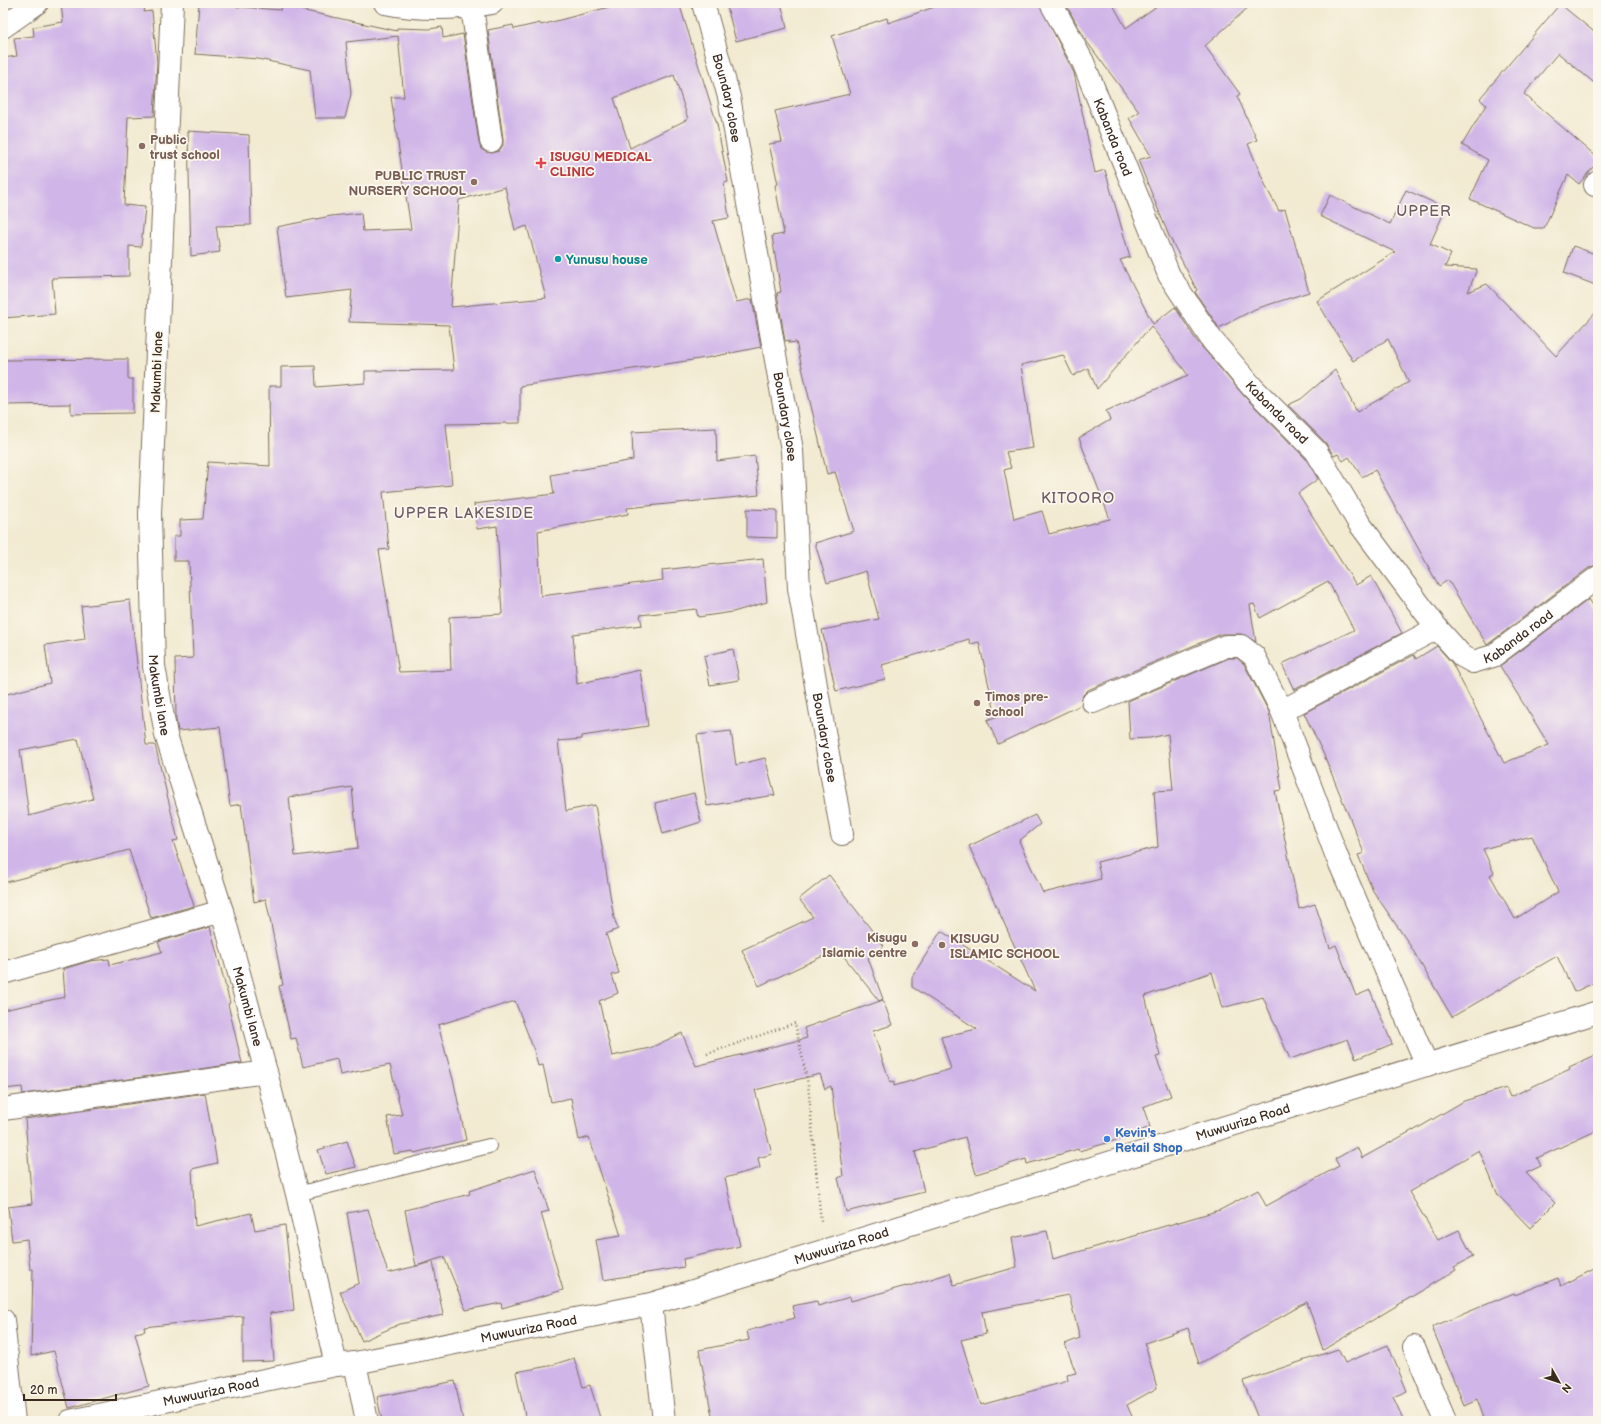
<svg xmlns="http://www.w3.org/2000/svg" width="1601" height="1424" viewBox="0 0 1601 1424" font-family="'Balsamiq Sans',sans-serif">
  <rect width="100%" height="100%" fill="#fbf7ec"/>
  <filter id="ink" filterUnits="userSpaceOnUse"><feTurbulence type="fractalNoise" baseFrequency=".025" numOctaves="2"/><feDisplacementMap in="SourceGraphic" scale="8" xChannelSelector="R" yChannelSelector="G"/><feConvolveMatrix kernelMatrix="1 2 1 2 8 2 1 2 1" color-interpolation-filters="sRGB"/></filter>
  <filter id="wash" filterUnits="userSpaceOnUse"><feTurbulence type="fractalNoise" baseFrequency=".012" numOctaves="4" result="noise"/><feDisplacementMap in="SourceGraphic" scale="16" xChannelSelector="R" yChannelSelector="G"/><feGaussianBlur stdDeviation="0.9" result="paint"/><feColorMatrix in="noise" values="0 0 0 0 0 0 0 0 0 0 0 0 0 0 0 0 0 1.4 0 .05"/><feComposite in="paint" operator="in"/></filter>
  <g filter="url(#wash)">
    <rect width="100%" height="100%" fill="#f2ead1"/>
    <g id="blocks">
      <path fill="#d0b5e8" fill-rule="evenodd" d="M61,3h85l-2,9 8,-1 5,51 -3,54 -26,1 -4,88 21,2 -4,40 -12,-1v30l-77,2 3,36 -52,4v-260l14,-2 -3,-18 20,-2 -1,-9 30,-5z
        M624,3h55l38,121 11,58 -4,1 5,35 -16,3 23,81 16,-3 9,48 -55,11 -186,28v37l-74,1 6,61 -69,7 6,57 -10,1 20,122 52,-2 -2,-53 53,-3 -5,-88 -20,3 -3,-25 80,-10 -3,-19 82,-15 -1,-28 84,-4 1,33 38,-5 4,39 -132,13 1,6 -90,17 3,65 122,-16 -1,-10 101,-11 4,43 -34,10 -35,5 -2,-8 -56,6 2,10 -69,9 4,50 63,-14 8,56 -66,10v3l-24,2 8,70 29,-6 19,113 4,11 -12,5 13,39 -7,2 6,18 -19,8 13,55 38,-8 32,-15 14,33 111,-28 -3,-10 79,-28 9,25 -19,6 17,51 4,-1v5l57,-17 -10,-32 36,-8 -65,-42v-10l29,-46 94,60 -66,-145 66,-31 5,9 -21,17 24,52 58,-14 -4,-17 61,-15 -4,-56 19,-1 -5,-56 -18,4 -20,1 -2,-38 101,-43h8l7,6 25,48 13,78 -7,1 24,118 16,-5 15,44 6,-3 20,51 14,-6 22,54 -36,15 -8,-20 -58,20 -27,-62 -41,11 -10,-36 -67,24 15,60 -4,1 15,39 -28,11 7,20 -33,13 -38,11 -1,-2 -51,15 -1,-5 -50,15 -11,-37 -50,15 9,40 -78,20 -8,-34 5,-2 -12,-90 -6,3 -5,-15 -65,16 17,64 -14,4 2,10 -35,10 15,68 -57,13 1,8 -81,13 -7,-40 25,-4 -32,-99 -10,3 -8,-42 -20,4 -8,-37 -5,1 -4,-16 -19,-49 -77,24 16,58 12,57 -52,13 -1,-2 -19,3 -7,-37 15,-2 -12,-50 -50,10 -3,-16 -34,8 -7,-29 -5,1 -12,-53 4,-1 -17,-86 -12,3 -13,-98 -11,2 -10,-79 -42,4 -2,-11 -1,-61 18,-1 -4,-97h-15v-25h6v-16l23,-1 5,-57 62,4 -1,-80h12v-19l34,-1 1,21 49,-4v-12l89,-1 -5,-45 -100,-3 3,-32 -66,8 -9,-71 54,-11 30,-3 2,18 48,-2 -20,-132h13l-6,-61 -52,6 5,52 -6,24h-30l-5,-48 -52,-11 -63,-5 4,-50 82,6 1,-4 115,25v-3l32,1 13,-2 1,11 20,-4 16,109 2,6 5,3 6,1 7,-2 4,-6v-6l-15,-109 25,-5 1,4 26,-6 1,2zM674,75l14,44 -58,29 -16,-50zM505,187l10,43 12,-4 19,72 -95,9 8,-107zM352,787l6,61 -63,8 -6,-59z
        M726,3h55l6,25 -51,13z
        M946,3h93l35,70 21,100 10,-3 25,87 -10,3 33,64 22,-17 21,33 48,56 62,63 12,20 -20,14 58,92 15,-9 31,57 -108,57 -12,-26 72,-34 -26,-49 -68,37 -6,-14 -4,1 6,37 -15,-8h-20l-133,56 -5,5 -2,10 -83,39 -11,-24 11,-4 -4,-8 -15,-66 -9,2 -1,-5 -87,26 3,14 -49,12 -14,-61 57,-11 -13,-48 -39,12 -12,-40 39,-12 -19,-59 -8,2 -31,-132 -7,1v-3l-4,1 -8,-48 4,-1 -9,-56 12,-2 -9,-49 3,-1 -9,-40 13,-2 -7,-31 75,-17 -18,-58 55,-18 1,5zM1151,326l37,49 -82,36 4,9 -31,18 31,81 -61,15 -7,-23 -28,8 -10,-49 7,-2 -5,-16 27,-4 -12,-83 42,-10 10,21 15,-8 9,21z
        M1065,3h47l14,25 35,-25h92l-48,43 35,48 -3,2 20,44 -9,4 19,45 12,22 6,-2 24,83 -54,17 -36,19 -24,-36 2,-2 -28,-54 -31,-76 13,-4 -22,-38 10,-6 -52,-70z
        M1560,4l38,31v51l-40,-33 -34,41 74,64v3l-19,23 -11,-9 -24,53h-10l-64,-29 18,-39 -26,-15 24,-40 -6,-6 1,-2z
        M188,131l61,4 2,90 -35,1 4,26 -29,4z
        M1406,190l40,18 -16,36 21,10 -6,13 32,2 -9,23 19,-8 69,72 42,-46v255l-8,2 -103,78 -39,-65 -9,6 -64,-116 -13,7 -13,-20 -6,4 -5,-7 -4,2 -9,-14 -37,-37 13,-6 34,-29 22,42 52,-30 -21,-43 -35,22 -36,-60 78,-49 -75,-36 10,-21 60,29z
        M1573,246l25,9v31l-34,-13z
        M128,359v20h5v34l-62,1v-10l-68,1v-45z
        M747,509l30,1v28l-30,-1z
        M1589,599l9,14v368l-24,11 -17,-36 -105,61 -44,-75 -35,-51 -15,-36 6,-2 -40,-98 -20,-42 110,-58 2,4 21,-13 15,17 52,100 45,-18 -49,-79zM1532,836l26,56 -43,27 -25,-44 4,-2 -11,-24z
        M130,600l16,145h9l23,95 -5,1 21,65 -43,12 -22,-68 -126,33v-188l47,-12 -5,-38 40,-6 -4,-33zM78,739l15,60 -64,17 -9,-66z
        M733,649l6,31 -29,5 -6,-29z
        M731,731l5,34 29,-7 10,37 -68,11 -10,-71z
        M694,793l7,29 -38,12 -8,-31z
        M829,875l55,71 -16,12 15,41 -4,2 -41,-52 -79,37 -17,-36 71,-33 -14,-18z
        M210,927l20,76 -2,1 14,59 -219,31 -1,-7 -19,2v-79l62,-13 -2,-28 27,-8 19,-2 1,6 52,-13 -4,-10z
        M1598,1054v76l-61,28 4,8 -15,7 29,30 -25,25 -32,-33 -19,-45 -70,42 29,48 21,-10 14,27 -19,10 2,3 -133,80 -16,-48 -108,62 -11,-36 -43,15 12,45 -30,17 7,16h-421l-14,-71 50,-10 -2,-9 48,-13 -3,-12 25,-5 1,5 32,-9 1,4 55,-15v1l44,-14 4,12 63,-18 -5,-29 35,-7 6,28 85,-24v-1l82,-24 38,-20 8,16 73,-40 -4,-7 22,-12 5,11 51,-28v1l51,-30 42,-13 4,9 60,-28 -1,-2zM1069,1295l11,43 -15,6 11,29 -9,2 1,6 -87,24 -20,-65 25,-6 -4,-22z
        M205,1093l12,70 -25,6 3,57 56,-13 4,17 30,-5 9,85 -24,3 4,48 -31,1v-46l-99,11 1,4 -10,2 14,53 -80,22 -15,-57 -23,5 2,-87h-3l-3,-30 -15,2 -4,-34 24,-3 -7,-85z
        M347,1141l9,26 -30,7 -8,-24z
        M535,1169l14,42 -8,2 22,77 -61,18 -1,-5 -35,7 -22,-53 -28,9 -11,-56 65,-16 -1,-3z
        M368,1209l20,64 45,-11 10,53 -43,9 -38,17 -22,-49 19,-9 -12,-70z
        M1598,1267v154h-113l-8,-22 -13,6 -32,-78 82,-34 1,2 43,-17 3,8z
        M1388,1345l19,46 -14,6 11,24h-145l-16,-40 95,-32 7,14z
        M574,1358l9,29 7,-2 11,36h-75l-10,-49 33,-6z
        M455,1381l8,40h-81l-5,-24z"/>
    </g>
  </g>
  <g filter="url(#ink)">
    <use href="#blocks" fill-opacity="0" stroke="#7b6d5d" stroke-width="1"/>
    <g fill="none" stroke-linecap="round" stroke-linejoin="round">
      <g stroke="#7b6d5d" stroke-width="16">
        <path id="lane" d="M297,1194l192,-48"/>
      </g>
      <g stroke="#7b6d5d" stroke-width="24">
        <g id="street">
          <path id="s1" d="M172,3l-22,511 4,152 12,69 56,176 44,161 31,122 39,171"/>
          <path d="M385,3c34,7 73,6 107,0"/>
          <path id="s2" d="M703,3l26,94 63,353 7,138 43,246"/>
          <path id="s3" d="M1051,3l32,59 86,213 43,65 41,48 63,63 43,72 78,105 25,28 11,6 20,-6 105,-79"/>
          <path d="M472,7l19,134"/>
          <path d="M3,27l34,-24"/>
          <path d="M1595,185l3,-3"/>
          <path d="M1093,702l133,-56h15l13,10 28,55 55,146 90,208"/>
          <path d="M1282,711l155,-83"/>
          <path d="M3,973l219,-62"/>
          <path d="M3,1109l263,-37"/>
          <path d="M651,1304l13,117"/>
          <path d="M3,1320l11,101"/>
          <path d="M1414,1347l31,74"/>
          <path d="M355,1363l12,58"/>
          <path id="s4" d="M70,1421l266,-56 19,-2 296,-59 947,-292"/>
        </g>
      </g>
      <path stroke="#7b6d5d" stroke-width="2.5" stroke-dasharray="1 3" stroke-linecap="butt" d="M707,1054l88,-31 13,61 13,138"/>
      <use href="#lane" stroke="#fff" stroke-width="14"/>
      <use href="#street" stroke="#fff" stroke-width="22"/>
    </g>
  </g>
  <g fill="#8d6e63" stroke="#fbf7ec" stroke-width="1.5">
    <circle cx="142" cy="146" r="4"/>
    <circle cx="474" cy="182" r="4"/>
    <circle cx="977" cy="703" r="4"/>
    <circle cx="915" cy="944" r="4"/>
    <circle cx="942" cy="945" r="4"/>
  </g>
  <path fill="#e0444e" stroke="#fbf7ec" stroke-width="1.5" d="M539 157h4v4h4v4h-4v4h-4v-4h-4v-4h4z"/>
  <circle fill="#0f9aa8" stroke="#fbf7ec" stroke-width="1.5" cx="558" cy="259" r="4"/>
  <circle fill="#3f7fe0" stroke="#fbf7ec" stroke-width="1.5" cx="1107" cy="1139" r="4"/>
  <g text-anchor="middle" stroke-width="3.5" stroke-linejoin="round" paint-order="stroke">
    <g font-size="13" fill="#3b2a1e" stroke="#fbf7ec">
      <text dy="5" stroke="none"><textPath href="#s2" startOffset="98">Boundary close</textPath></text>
      <text dy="5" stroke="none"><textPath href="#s3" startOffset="148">Kabanda road</textPath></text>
      <text transform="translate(156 372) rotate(-88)" y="5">Makumbi lane</text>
      <text dy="5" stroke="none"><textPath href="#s3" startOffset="472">Kabanda road</textPath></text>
      <text dy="5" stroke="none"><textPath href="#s2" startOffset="422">Boundary close</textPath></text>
      <text dy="5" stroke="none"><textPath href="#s3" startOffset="844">Kabanda road</textPath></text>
      <text dy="5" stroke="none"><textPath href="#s1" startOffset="693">Makumbi lane</textPath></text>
      <text dy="5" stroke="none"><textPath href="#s2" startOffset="746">Boundary close</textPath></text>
      <text dy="5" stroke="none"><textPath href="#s1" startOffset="1017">Makumbi lane</textPath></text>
      <text dy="5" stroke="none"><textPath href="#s4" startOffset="1212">Muwuuriza Road</textPath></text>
      <text dy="5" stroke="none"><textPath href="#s4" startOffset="792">Muwuuriza Road</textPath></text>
      <text dy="5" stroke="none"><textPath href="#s4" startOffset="468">Muwuuriza Road</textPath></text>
      <text dy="5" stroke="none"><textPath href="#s4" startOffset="144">Muwuuriza Road</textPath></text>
    </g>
    <g font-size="13" font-weight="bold" fill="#785e54" stroke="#fbf7ec" text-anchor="start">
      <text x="150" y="144">Public<tspan x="150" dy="15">trust school</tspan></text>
      <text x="466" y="180" text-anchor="end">PUBLIC TRUST<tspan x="466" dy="15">NURSERY SCHOOL</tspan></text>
      <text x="985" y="701">Timos pre-<tspan x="985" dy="15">school</tspan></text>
      <text x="907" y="942" text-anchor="end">Kisugu<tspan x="907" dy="15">Islamic centre</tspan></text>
      <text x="950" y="943">KISUGU<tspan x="950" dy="15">ISLAMIC SCHOOL</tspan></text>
    </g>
    <g font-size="13" font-weight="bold" fill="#be3a42" stroke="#fbf7ec" text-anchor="start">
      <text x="550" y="161">ISUGU MEDICAL<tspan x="550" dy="15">CLINIC</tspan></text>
    </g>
    <g font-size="13" font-weight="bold" fill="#0d838f" stroke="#fbf7ec" text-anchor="start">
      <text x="566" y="264">Yunusu house</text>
    </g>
    <g font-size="13" font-weight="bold" fill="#366cbe" stroke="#fbf7ec" text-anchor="start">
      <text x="1115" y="1137">Kevin's<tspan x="1115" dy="15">Retail Shop</tspan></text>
    </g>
    <g font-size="15" letter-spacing="1" fill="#6f5b65" stroke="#fbf7ec">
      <text x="1424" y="216">UPPER</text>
      <text x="1078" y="503">KITOORO</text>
      <text x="464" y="518">UPPER LAKESIDE</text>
    </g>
  </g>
  <rect width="1601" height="1424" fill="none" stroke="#fbf7ec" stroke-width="16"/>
  <g transform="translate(1559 1382) rotate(129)" stroke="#fbf7ec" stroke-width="3" paint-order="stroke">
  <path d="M0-3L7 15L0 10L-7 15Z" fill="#3b2a1e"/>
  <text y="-6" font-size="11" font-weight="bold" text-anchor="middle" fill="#3b2a1e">N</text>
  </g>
  <path d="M24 1394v6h92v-6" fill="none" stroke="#3b2a1e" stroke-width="2"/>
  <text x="30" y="1394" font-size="12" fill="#3b2a1e" stroke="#fbf7ec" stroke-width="3" paint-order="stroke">20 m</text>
</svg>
